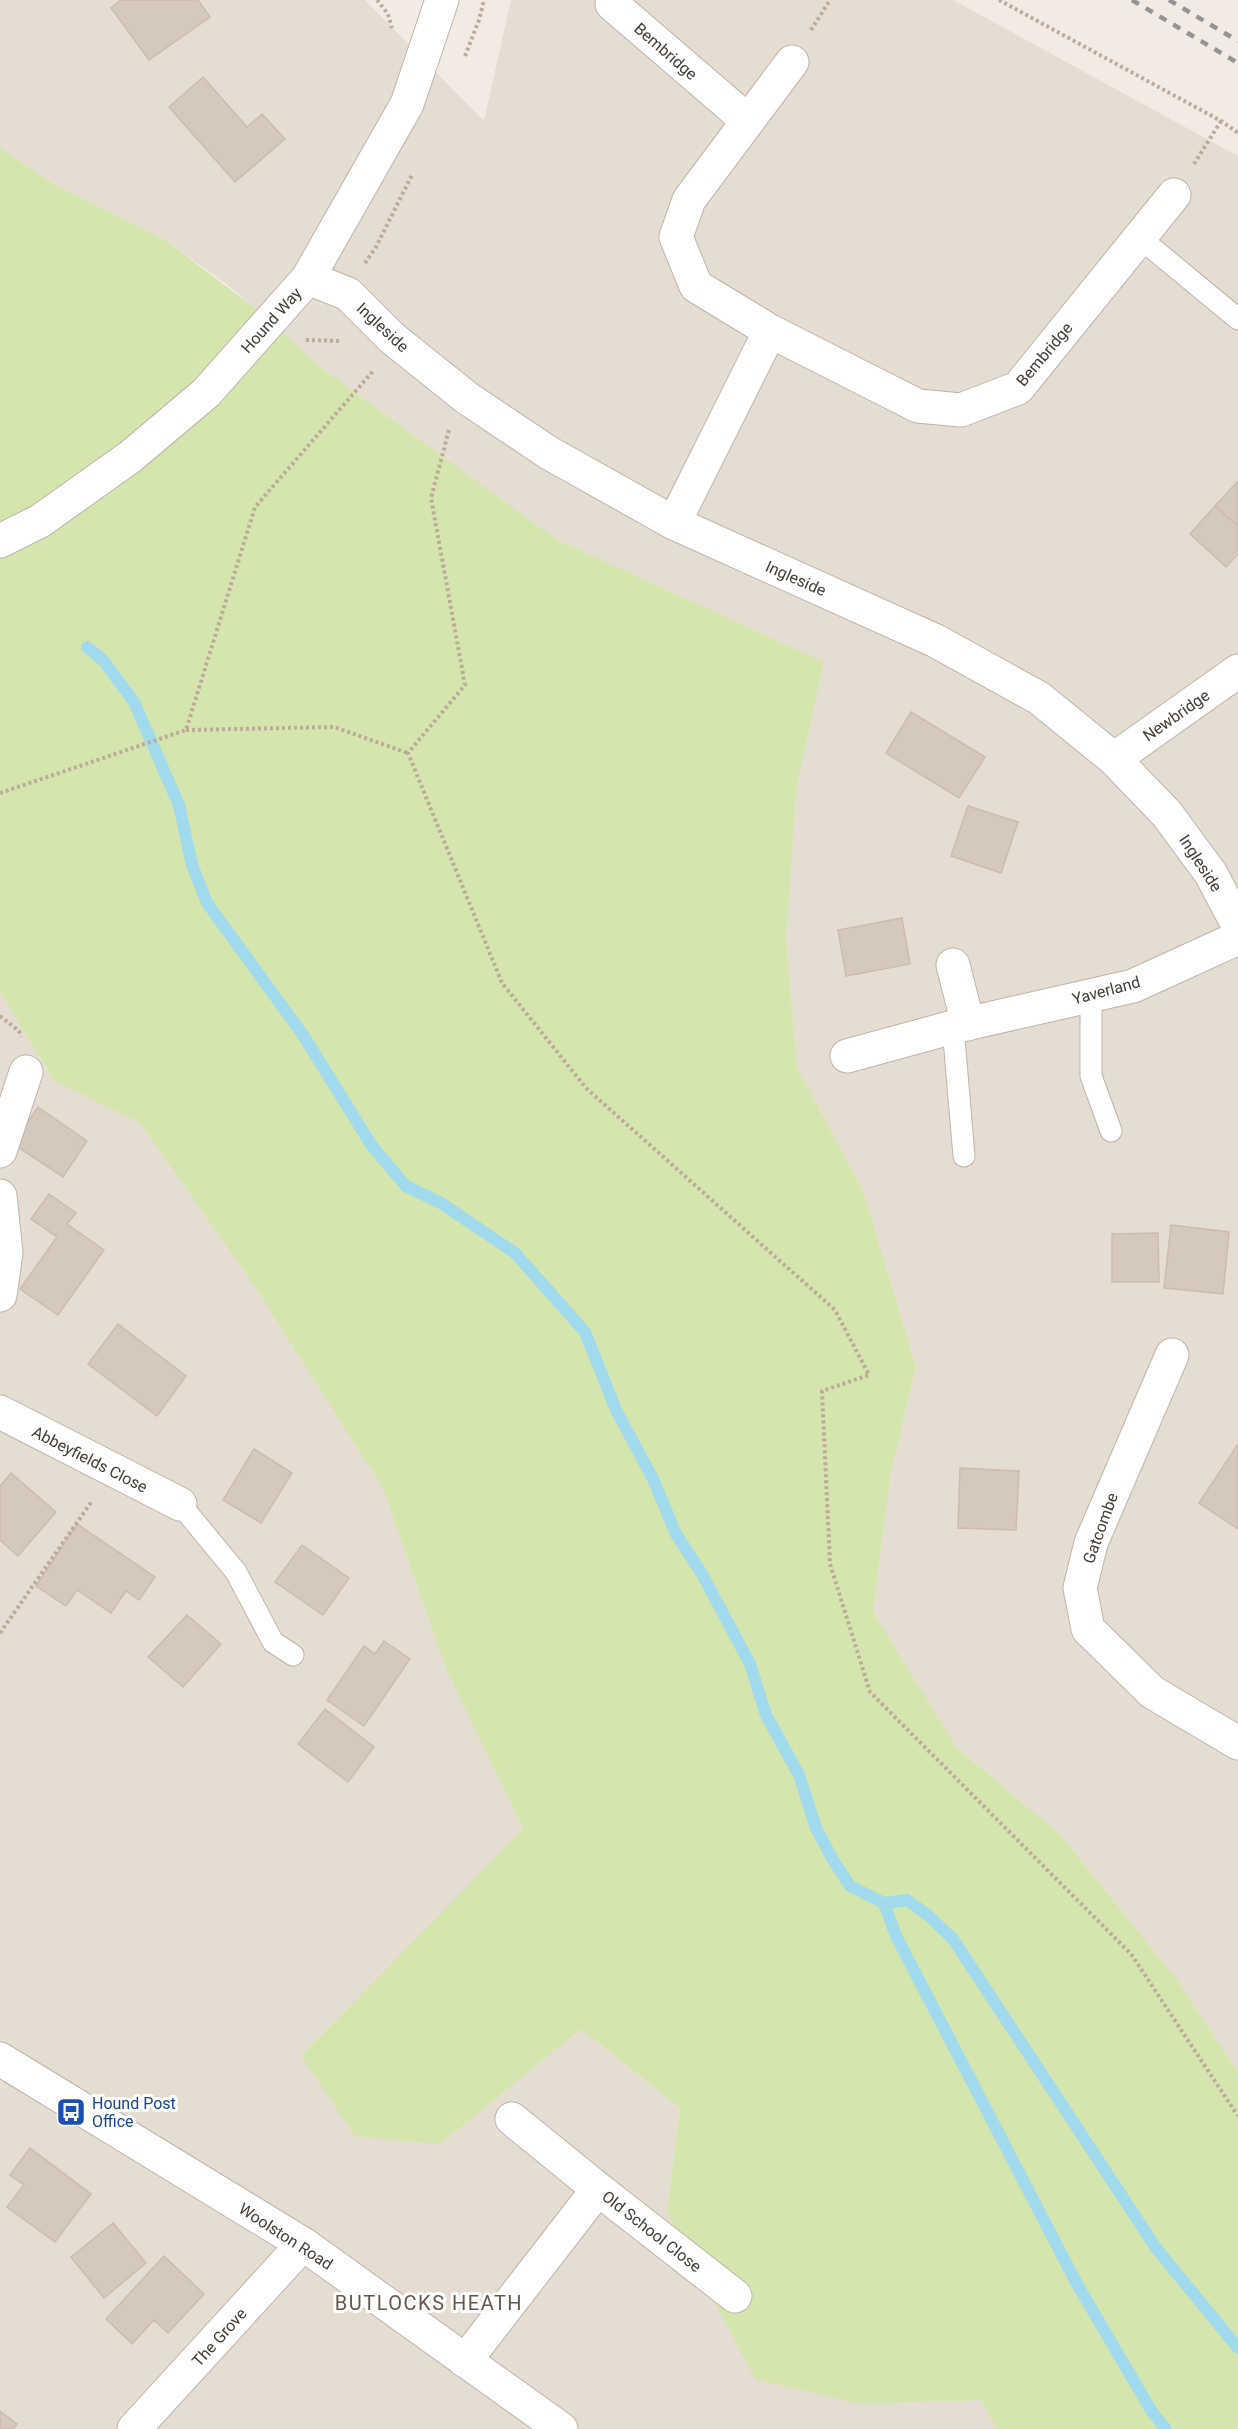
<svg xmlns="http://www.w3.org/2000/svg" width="1238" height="2429" viewBox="0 0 1238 2429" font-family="Roboto,sans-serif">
  <rect width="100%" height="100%" fill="#f1ebe4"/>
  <path fill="#e5dcd2" d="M0,0h365l119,121 27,-121h442l285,156v1916l-60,-91 -118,-147 -103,-86 -84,-136 18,-140 25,-105 -52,-174 -67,-126 -11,-127 11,-155 27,-123 -268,-123 -237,-173 -91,-81 -63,-45 -113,-57 -52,-35z
    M0,992l53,88 87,43 115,164 128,202 63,180 77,160 -222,227 139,88 141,-115 99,79 -13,104 194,192 120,-4 16,29h-997z"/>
  <path fill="#d4e5ad" d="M0,148l52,35 113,57 91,69 63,57 237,173 268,123 -27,123 -11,155 11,127 67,126 52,174 -25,105 -18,140 84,136 103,86 118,147 60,91v357h-241l-16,-29 -120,4 -106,-25 -88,-167 13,-104 -99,-79 -141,115 -85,-8 -54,-80 222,-227 -77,-160 -63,-180 -128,-202 -115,-164 -87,-43 -53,-88z"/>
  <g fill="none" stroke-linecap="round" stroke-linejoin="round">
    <path stroke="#a1d9ed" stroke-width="12" d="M87,647l16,13 31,42 45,103 13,60 15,38 96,132 69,111 34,40 35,17 74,50 70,79 31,78 37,69 23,55 26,40 48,90 16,51 33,60 17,53 17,32 17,26 34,17 23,-3 22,16 24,23 203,309 82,100
      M884,1903l12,33 181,348 75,128 14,17"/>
  </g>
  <path fill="#d5c8bd" stroke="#cdbcad" stroke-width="1.5" d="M121,0h77l12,17 -61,43 -38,-52z
    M203,77l44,50 15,-13 23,25 -50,43 -66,-75z
    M1238,481v45l-23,-20z
    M1215,506l23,20v28l-12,13 -36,-33z
    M911,712l74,45 -26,41 -73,-45z
    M968,806l50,16 -17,51 -50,-17z
    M902,918l8,46 -64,12 -8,-46z
    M38,1107l49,34 -24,36 -50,-33z
    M49,1194l27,19 -9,11 37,26 -46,65 -38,-26 37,-52 -26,-18z
    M1171,1225l58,7 -6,62 -59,-6z
    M1158,1233l1,49h-47v-48z
    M118,1324l68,52 -29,40 -69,-52z
    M1238,1444v85l-39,-26z
    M254,1449l38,24 -31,50 -38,-23z
    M960,1468l59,3 -3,59 -58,-2z
    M11,1473l45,39 -38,44 -18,-16v-54z
    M77,1524l78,53 -16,23 -13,-9 -15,22 -34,-23 -11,16 -30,-20z
    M302,1545l47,33 -26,37 -48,-33z
    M187,1615l34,29 -38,43 -35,-30z
    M384,1641l26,18 -46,67 -37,-26 37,-54 11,8z
    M325,1709l49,38 -26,35 -50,-38z
    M30,2148l61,46 -36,48 -48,-35 17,-22 -14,-10z
    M113,2223l33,40 -42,35 -33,-41z
    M164,2256l40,38 -36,39 -14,-13 -22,24 -26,-25z
    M0,2411l17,13 -4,5h-13z"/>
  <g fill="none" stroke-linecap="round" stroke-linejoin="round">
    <g stroke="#bfb4aa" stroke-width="23">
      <path id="service" d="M1140,238l98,81
        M1091,995v81l20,55
        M953,1027l11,129
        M180,1504l56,68 37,70 20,13"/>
    </g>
    <g stroke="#bfb4aa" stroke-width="35">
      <path id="minor" d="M612,4l136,117
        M792,62l-103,138 -13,37 20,49 74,45 148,75 43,4 57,-22 156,-193
        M674,523l96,-192
        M1114,759l124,-88
        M953,965l15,59
        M847,1056l106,-29 180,-41 105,-48
        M0,1151l26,-79
        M0,1196l6,57 -6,42
        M1172,1355l-81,188 -11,45 8,41 64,63 86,51
        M0,1412l180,92
        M512,2119l86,70
        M465,2361l133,-172 137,107
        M134,2429l169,-185"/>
    </g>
    <g stroke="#bfb4aa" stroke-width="35">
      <path id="tertiary" d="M308,278l40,16 44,44 75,60 82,55 125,70 262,118 103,57 75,61 53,55 44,60 27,51
        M0,541l40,-20 90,-64 76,-64 102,-115 99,-174 35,-104
        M0,2059l303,185 258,185"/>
    </g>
    <path stroke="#bdab99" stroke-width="4" stroke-dasharray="3 3" stroke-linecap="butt" d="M377,0l11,14 4,14
      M999,0l222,121 17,12
      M811,30l19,-30
      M465,56l14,-36 5,-20
      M1194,164l27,-43
      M365,263l11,-16 36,-72
      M306,340l35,1
      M449,430l-18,68 34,187 -57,68 94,230 84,105 249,222 34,65 -47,16 8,173 40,128 261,262 107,162
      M186,730l148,-3 74,26
      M0,793l186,-63 69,-223 119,-137
      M0,1016l19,15 2,6
      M0,1633l92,-132"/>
    <use href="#service" stroke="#fff" stroke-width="21"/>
    <use href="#minor" stroke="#fff" stroke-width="33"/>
    <use href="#tertiary" stroke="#fff" stroke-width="33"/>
    <path stroke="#949494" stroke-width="4.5" stroke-dasharray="8 8" stroke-linecap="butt" d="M1132,0l106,63
      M1169,0l69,41"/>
  </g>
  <defs>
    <g id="bus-square" transform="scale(1.5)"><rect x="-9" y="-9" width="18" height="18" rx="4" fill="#1a4fb4" stroke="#fff"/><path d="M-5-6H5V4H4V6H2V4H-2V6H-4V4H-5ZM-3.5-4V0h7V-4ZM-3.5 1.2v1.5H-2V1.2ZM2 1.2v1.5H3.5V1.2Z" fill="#fff"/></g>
  </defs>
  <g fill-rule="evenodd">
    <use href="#bus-square" x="71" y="2112"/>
  </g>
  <g text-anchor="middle" stroke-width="6" stroke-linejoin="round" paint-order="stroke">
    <g font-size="16" fill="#433b34" stroke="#fff">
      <text transform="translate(666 51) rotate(41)" y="6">Bembridge</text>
      <text transform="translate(271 320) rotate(-48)" y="6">Hound Way</text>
      <text transform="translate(383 327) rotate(43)" y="6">Ingleside</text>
      <text transform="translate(1044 354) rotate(-50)" y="6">Bembridge</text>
      <text transform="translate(796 578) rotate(24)" y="6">Ingleside</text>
      <text transform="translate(1176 715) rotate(-35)" y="6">Newbridge</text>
      <text transform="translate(1201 863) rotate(57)" y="6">Ingleside</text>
      <text transform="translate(1106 990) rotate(-15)" y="6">Yaverland</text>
      <text transform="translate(90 1459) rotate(27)" y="6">Abbeyfields Close</text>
      <text transform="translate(1100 1528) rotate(-70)" y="6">Gatcombe</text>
      <text transform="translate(652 2231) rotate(38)" y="6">Old School Close</text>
      <text transform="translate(286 2236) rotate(33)" y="6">Woolston Road</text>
      <text transform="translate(219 2337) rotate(-48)" y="6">The Grove</text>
    </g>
    <g font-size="16" fill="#164399" stroke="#fff" text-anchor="start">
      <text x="92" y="2109">Hound Post<tspan x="92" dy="18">Office</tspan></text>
    </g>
    <g font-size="20" letter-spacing="1.5" fill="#65574c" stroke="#fff">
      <text x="429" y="2310">BUTLOCKS HEATH</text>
    </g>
  </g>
</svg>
